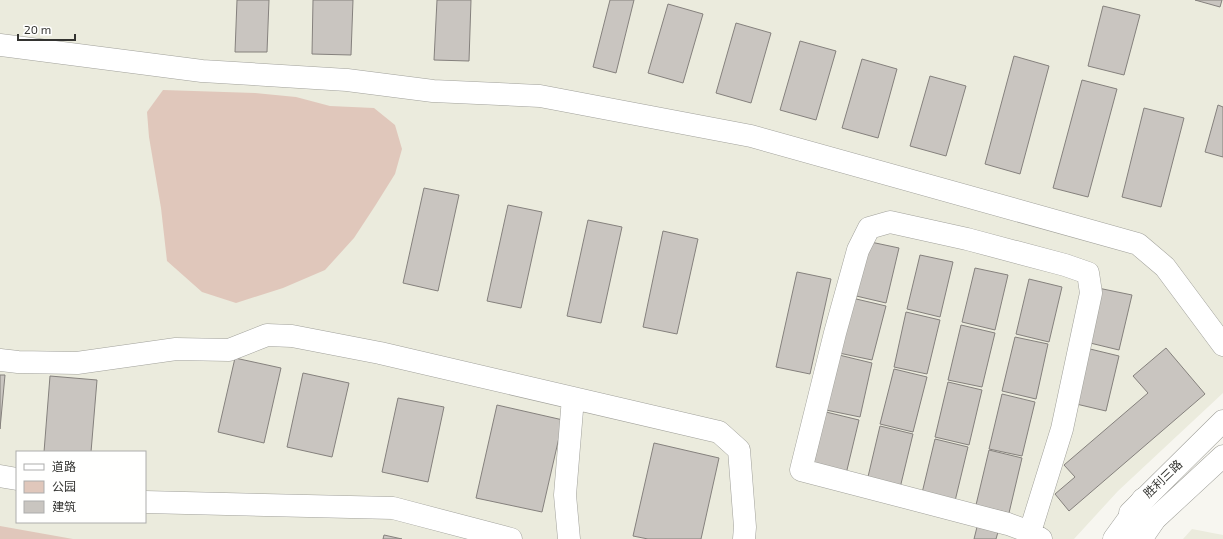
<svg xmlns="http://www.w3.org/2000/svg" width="1223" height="539" viewBox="0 0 1223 539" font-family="'Exo 2','Noto Sans SC',sans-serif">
  <rect width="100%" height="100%" fill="#f7f6f0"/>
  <path fill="#ebebdd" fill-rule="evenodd" d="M0,0h1223v393l-105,98 -44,48h-1074zM17,452h128v70h-128z
    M1192,529l31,6v4h-40z"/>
  <path fill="#e0c7bb" d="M163,90l92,3 41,4 34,9 44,2 21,17 7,24 -7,25 -20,32 -21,32 -29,32 -42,18 -47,15 -34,-11 -35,-31 -6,-53 -12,-71 -2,-25z
    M0,526l73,13h-73z"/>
  <path fill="#c9c5c0" stroke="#85817d" d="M237,0h32l-2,52h-32z
    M313,0h40l-2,55 -39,-1z
    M437,0h34l-2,61 -35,-1z
    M610,0h24l-18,73 -23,-6z
    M1195,0h27l-2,7z
    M668,4l35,10 -20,69 -35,-10z
    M1103,6l37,9 -16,60 -36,-9z
    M736,23l35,10 -20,70 -35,-10z
    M800,41l36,10 -20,69 -36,-10z
    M1014,56l35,10 -29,108 -35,-10z
    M862,59l35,10 -19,69 -36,-10z
    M930,76l36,10 -20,70 -36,-10z
    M1082,80l35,9 -29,108 -35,-9z
    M1218,105l5,2v50l-18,-5z
    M1144,108l40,10 -23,89 -39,-10z
    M424,188l35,7 -21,96 -35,-8z
    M508,205l34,7 -21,96 -34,-7z
    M588,220l34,7 -21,96 -34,-7z
    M663,231l35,8 -21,95 -34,-7z
    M866,241l33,7 -13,55 -34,-8z
    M920,255l33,7 -13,55 -33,-8z
    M975,268l33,7 -13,55 -33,-8z
    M797,272l34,7 -21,95 -34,-7z
    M1029,279l33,8 -13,55 -33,-8z
    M1098,288l34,7 -13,55 -33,-8z
    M852,298l34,8 -14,54 -33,-7z
    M906,312l34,8 -13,54 -33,-7z
    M961,325l34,8 -13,54 -34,-7z
    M1015,337l33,7 -12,55 -34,-8z
    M1086,348l33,8 -13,55 -34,-8z
    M1166,348l39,46 -136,117 -14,-17 20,-17 -11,-12 84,-72 -15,-17z
    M839,355l33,8 -12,54 -34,-7z
    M235,358l46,10 -17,75 -46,-11z
    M894,369l33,8 -14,55 -33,-8z
    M303,373l46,10 -17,74 -45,-10z
    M0,375h5l-5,54z
    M50,376l47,4 -6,72h-47z
    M948,382l34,8 -13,55 -34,-8z
    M1002,394l33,8 -13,54 -33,-7z
    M398,398l46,9 -16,75 -46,-10z
    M497,405l66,15 -21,92 -66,-14z
    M826,412l33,8 -13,54 -33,-8z
    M880,426l33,8 -13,54 -33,-7z
    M935,439l33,8 -13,54 -33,-8z
    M654,443l65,15 -18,81h-53l-15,-3z
    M989,450l33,8 -13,55 -33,-8z
    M977,527l21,5 -2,7h-22z
    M384,535l18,4h-19z"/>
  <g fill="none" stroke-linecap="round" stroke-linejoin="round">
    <g stroke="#a1a19b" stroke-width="23">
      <path id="minor" d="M0,45l202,26 145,9 86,11 107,5 211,40 387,108 27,23 58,78
        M0,360l18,2 59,1 99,-14 53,1 38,-15 25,1 88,17 339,79 20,18 6,77 -1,12
        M0,476l17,3
        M145,502l248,6 118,31
        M1030,532l32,-103 29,-136 -3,-20 -23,-8 -98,-26 -77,-17 -21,6 -11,22 -23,83 -34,137 207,54 22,8 11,7
        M569,539l-4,-44 8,-97"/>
    </g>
    <g stroke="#a1a19b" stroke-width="23">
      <path id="major" d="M1130,513l93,-92
        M1144,535l11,-16 68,-63"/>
    </g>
    <g stroke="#a1a19b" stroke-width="23">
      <path id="highway" d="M1114,539l29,-40
        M1137,539l18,-20"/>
    </g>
    <use href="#minor" stroke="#fff" stroke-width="22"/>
    <use href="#major" stroke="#fff" stroke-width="22"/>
    <use href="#highway" stroke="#fff" stroke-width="22"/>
  </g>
  <g text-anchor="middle" stroke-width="3" stroke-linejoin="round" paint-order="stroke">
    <g font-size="12" fill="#333330" stroke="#fffffe">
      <text transform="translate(1163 479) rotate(-44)" y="4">胜利三路</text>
    </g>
  </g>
  <rect x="16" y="451" width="130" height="72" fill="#fffffe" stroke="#adadac"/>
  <rect x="24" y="464" width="20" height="6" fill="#ffffff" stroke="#adadac"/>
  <text x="52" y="471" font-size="12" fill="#333330">道路</text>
  <rect x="24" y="481" width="20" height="12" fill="#e0c7bb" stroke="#adadac"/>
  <text x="52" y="491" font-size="12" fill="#333330">公园</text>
  <rect x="24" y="501" width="20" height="12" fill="#c9c5c0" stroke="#adadac"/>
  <text x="52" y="511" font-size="12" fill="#333330">建筑</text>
  <path d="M18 34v6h57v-6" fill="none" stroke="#333330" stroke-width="2"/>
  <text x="24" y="34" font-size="12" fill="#333330" stroke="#fffffe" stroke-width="3" paint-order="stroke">20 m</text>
</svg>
